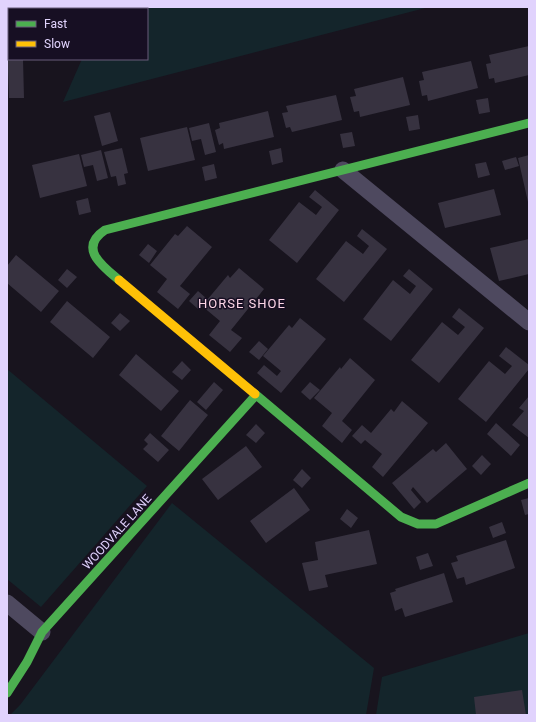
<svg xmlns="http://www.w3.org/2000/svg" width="536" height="722" viewBox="0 0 536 722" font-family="Roboto,sans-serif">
  <rect width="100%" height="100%" fill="#18141e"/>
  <path fill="#14252b" d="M102,7h327l-366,95 19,-43h65v-50h-45z
    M7,369l140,117 -106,121 -34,-28z
    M172,503l202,165 -8,47h-356l10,-10z
    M529,633v82h-153l6,-38z"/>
  <path fill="#373240" d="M7,45h2v14h14l1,39h-15z
    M529,46v29l-34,8 -1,-5 -5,1 -3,-15 5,-1 -2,-8z
    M471,61l7,27 -50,13 -1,-6 -5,1 -3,-15 5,-1 -2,-8z
    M403,77l7,28 -50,12 -1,-6 -5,1 -4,-15 6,-1 -2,-7z
    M336,95l6,25 -50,12 -2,-5 -4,1 -4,-15 6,-1 -2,-6z
    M488,98l2,14 -11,2 -3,-14z
    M268,111l6,26 -50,12 -1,-6 -4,2 -4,-15 5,-2 -1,-5z
    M110,112l8,29 -16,5 -8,-30z
    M418,115l2,14 -11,2 -3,-14z
    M209,123l7,29 -11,3 -4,-16 -9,2 -3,-13z
    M187,127l8,33 -47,11 -8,-33z
    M352,132l3,14 -12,2 -3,-14z
    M122,148l6,25 -4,1 2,10 -8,2 -2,-10 -5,1 -7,-25z
    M281,148l2,14 -11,3 -3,-14z
    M101,150l7,28 -11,3 -4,-16 -9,2 -3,-12z
    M79,154l8,32 -47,12 -8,-33z
    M529,155v47h-1l-10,-44z
    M516,157l3,9 -14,4 -3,-9z
    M486,162l4,13 -12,3 -3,-14z
    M214,164l3,14 -12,3 -3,-14z
    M494,189l7,26 -56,13 -7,-25z
    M315,190l24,20 -42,53 -28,-23 30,-38 17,13 6,-8 -13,-10z
    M88,198l3,14 -12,3 -3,-14z
    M187,226l25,21 -32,39 10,8 -12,15 -21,-17 10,-13 -17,-14 25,-31 3,2z
    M362,229l25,20 -43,53 -28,-23 30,-38 17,13 6,-8 -12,-10z
    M529,239v35l-30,7 -9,-33z
    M148,244l9,7 -8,12 -10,-8z
    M16,255l43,36 -18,21 -34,-29v-17z
    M239,268l25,21 -33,41 11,8 -12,14 -21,-17 11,-14 -18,-15 26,-31 2,3z
    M67,269l10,8 -10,11 -9,-8z
    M409,269l24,20 -42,52 -28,-22 30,-39 17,14 6,-8 -13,-10z
    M198,291l9,8 -9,10 -9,-8z
    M67,301l43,36 -17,21 -43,-36z
    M459,308l25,20 -45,55 -28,-23 31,-38 16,13 7,-8 -13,-10z
    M120,313l10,8 -10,10 -9,-8z
    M300,318l26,21 -45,54 -24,-20 7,-8 13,11 4,-5 -18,-15 26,-31 3,3z
    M259,341l9,8 -9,11 -10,-8z
    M506,347l23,18v4l-43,53 -28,-23 31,-38 16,13 7,-8 -13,-10z
    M136,354l43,37 -18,20 -42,-36z
    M350,358l25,22 -33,41 10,9 -10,13 -20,-17 10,-13 -18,-15 26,-31 1,2z
    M182,361l9,9 -9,10 -10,-8z
    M214,382l9,8 -17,20 -9,-8z
    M310,382l10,8 -10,10 -9,-8z
    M529,396v42l-17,-13 12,-14 -5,-3z
    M190,400l18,15 -29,36 -18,-15z
    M402,401l26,22 -45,54 -11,-10 10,-13 -17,-14 -4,4 -9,-8 10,-11 9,8 20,-24 3,3z
    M496,423l24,22 -9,11 -24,-22z
    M256,424l9,9 -9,10 -10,-8z
    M150,433l19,17 -11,12 -15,-13 5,-5 -4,-4z
    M446,443l21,26 -40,34 -14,-16 -2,3 10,12 -7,7 -22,-26 41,-34 3,3z
    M246,446l16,21 -44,33 -16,-21z
    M482,455l9,9 -10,11 -9,-9z
    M302,469l9,9 -9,10 -9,-8z
    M294,488l16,22 -44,33 -16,-22z
    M529,498v16l-4,1 -4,-15z
    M347,509l11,9 -7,10 -11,-9z
    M502,522l4,11 -13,5 -4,-11z
    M369,530l8,34 -52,11 3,12 -19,4 -7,-28 16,-3 -3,-18z
    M506,540l9,28 -49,17 -2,-8 -7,2 -6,-16 7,-2 -2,-5z
    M428,553l5,13 -13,4 -4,-13z
    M444,573l9,29 -48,15 -3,-9 -7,3 -5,-18 6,-2 -1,-2z
    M522,690l4,25h-50l-2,-18z"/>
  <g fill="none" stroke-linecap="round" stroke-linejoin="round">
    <path stroke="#4e495f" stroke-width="17" d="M343,170l186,152
      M7,603l35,29"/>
    <path stroke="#4caf50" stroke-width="9" d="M119,280c-17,-14 -41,-32 -14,-50l424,-107
      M255,394l146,123 17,7h18l93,-41
      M7,693l20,-31 15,-30 214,-237"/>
    <path stroke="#ffc107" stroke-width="9" d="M119,280l136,114"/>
  </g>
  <g text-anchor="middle" stroke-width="3" stroke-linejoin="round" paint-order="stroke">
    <g font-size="12" fill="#e1d3fd" stroke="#170f23">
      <text transform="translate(117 532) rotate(-48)" y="4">WOODVALE LANE</text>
    </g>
    <g font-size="13" letter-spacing="1" fill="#fdd5e6" stroke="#170f23">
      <text x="242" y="308">HORSE SHOE</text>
    </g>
  </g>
  <rect width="536" height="722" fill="none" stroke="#e1d3fd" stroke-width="16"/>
  <rect x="8" y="8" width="140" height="52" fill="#170f23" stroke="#685d7a"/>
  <rect x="16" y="21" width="20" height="6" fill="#4caf50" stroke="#685d7a"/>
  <text x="44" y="28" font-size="12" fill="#e1d3fd">Fast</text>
  <rect x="16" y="41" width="20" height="6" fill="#ffc107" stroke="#685d7a"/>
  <text x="44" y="48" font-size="12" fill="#e1d3fd">Slow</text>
</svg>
